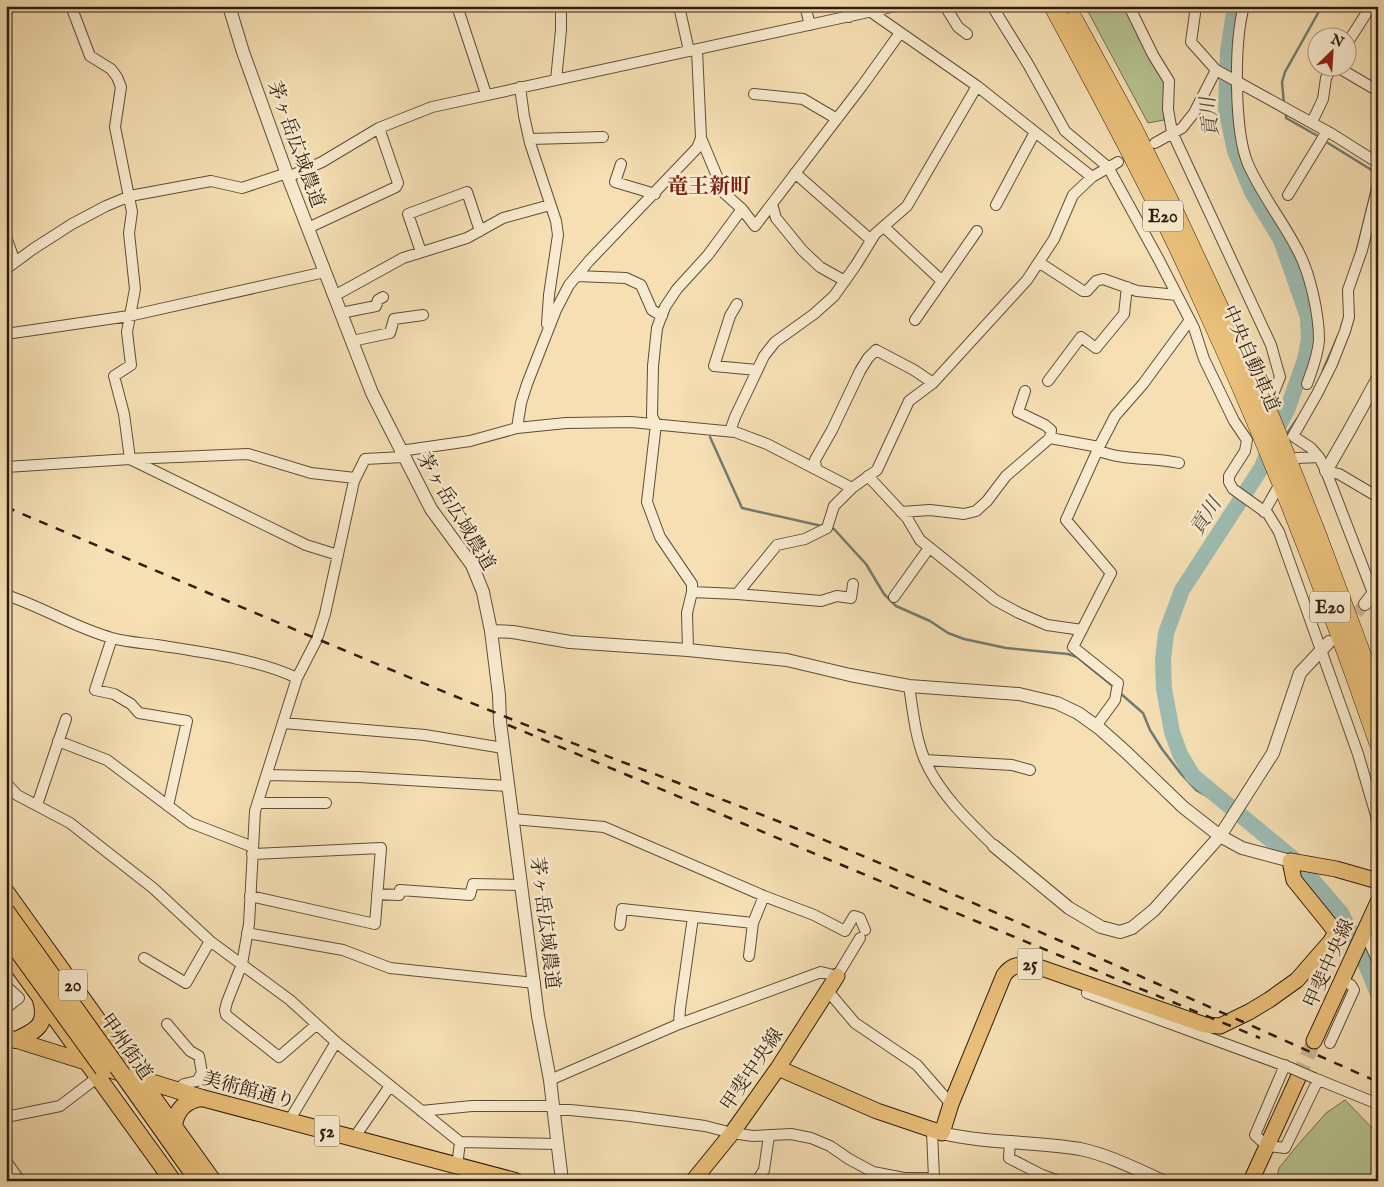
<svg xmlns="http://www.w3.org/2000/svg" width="1384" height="1187" viewBox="0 0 1384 1187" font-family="'IM FELL English','Noto Serif JP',serif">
  <rect width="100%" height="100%" fill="#f5dfb3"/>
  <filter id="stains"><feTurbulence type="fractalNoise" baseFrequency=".004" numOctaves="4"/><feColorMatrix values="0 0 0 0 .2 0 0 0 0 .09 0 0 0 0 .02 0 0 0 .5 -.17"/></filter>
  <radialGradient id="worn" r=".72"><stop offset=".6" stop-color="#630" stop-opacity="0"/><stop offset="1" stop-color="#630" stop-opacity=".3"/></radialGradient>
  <path fill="#b6c391" stroke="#727050" d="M1085,6h39l41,77 -1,37 -16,3z
    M1345,1100l33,34v47h-102l3,-13 17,-21 30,-34z"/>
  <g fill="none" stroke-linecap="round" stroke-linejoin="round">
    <path stroke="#717c70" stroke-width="2.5" d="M1284,104l-2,-22 3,-10 37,-66
      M1286,112v6l30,17
      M1328,143l50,31
      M1356,254l16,-65 6,-16
      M1323,370l15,-34
      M1286,435l11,-16
      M710,437l32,71 80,18
      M1262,467l4,-5
      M830,528l4,1 32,35 18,30 12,12 34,15 18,12 16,6 42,9 62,6 9,3 37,30
      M1120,693l23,20 7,17 12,19 20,26 14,15 35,20"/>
    <path stroke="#9dbcb2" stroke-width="16" d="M1235,6l-7,45 -2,57 9,43 17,41 29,48 27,77 1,22 -4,21 -18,50 -11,21 -14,36 -80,123 -16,43 -3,27 1,29 8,43 8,22 13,22 103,85 45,52 27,56 10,25"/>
    <path stroke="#cdb892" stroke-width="12" stroke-dasharray="12 6" stroke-linecap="butt" d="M1344,626l21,-22"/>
    <path stroke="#cdb892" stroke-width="15" stroke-dasharray="15 8" stroke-linecap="butt" d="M1298,1078l16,-37"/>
    <g stroke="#604d37" stroke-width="12">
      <path id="minor" d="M71,6l19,50 21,13 6,8 4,10 -6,40 17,85 -3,21 6,56 -8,43 4,33 -17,11 10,38 6,45 176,86 32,10
        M457,6l29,88
        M679,6l10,45
        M805,6l5,19
        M847,6l2,11
        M945,6l13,21 9,7
        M992,6l36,58 37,67 43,36 51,93 35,68 10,31 30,62 13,19 -2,11 -16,25v6l4,7 35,25 11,18 79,222 20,68
        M1129,6l24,49 16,26 -1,28 4,23 99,213 9,32 -8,20
        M1196,6l-5,36 25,28 116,64 46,29
        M1244,6c-10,35 -10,125 4,158 13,30 34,56 49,85 13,23 22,65 22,91 -1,16 -7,30 -12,44
        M871,12l106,74 115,91
        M1346,45l25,-39
        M1339,68l39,23
        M556,80l5,-50v-24
        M520,87l4,29 6,27 26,78 2,14 -9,60 -2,29
        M754,94l49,5 34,20
        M1312,122l11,-23 3,-21 6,-10
        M701,138l23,55 18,16 13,17 107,-140 38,-53
        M530,139l73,-2
        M1155,143l27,-15 12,-15 22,-43
        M6,161v9
        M621,164l-6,18 40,12
        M795,173l76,67
        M288,177l34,-15 57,-34 53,-21 464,-101
        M1288,195l39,-64
        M772,204l4,14 26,32 18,17 25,14
        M996,205l39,-73
        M884,227l58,54
        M308,228l88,-41 2,-4 -19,-55
        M6,237l9,25
        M421,252l-13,-38 59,-22 13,39
        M1040,263l43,28h4l9,-10 7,-2 34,12 40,4
        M6,269l27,-20 39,-25 34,-18 24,-10 81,-15 31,7 45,-15
        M577,276l49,2 15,7 11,25 10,6
        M334,296l69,-38 64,-20 36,-20 47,-13
        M737,304l-7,12 -16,50 43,4
        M341,313l35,-7 2,-6 5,-3
        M915,320l62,-89
        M6,334l123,-18 196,-44
        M352,341l38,-8 4,-14 29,-4
        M1048,381l33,-44 15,11 28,-34 3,-27
        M1025,391l-7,21 27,13 6,5 -1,8
        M517,428l4,-25 6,-19 29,-74 13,-25 20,-24 108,-113 4,-10 -4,-88
        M730,431l5,-14 29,-61 11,-14 39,-28 20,-18 22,-31 19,-31 32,-28 70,-120
        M1097,450c25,11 55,7 82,13
        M400,451l70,-10 47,-13 49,-5 65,-1 104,10 32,12 85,44
        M1319,457l-8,-9 -18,-12 24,-42 15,-30 13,-33 4,-14 -1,-27 14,-40 16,-65
        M1297,458l22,-1 7,14 52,135
        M6,467l124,-8 118,-5 63,19 44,5
        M816,468l-1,-8 17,-30 28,-59 8,-13 8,-8 38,20 19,13
        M1326,471l13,3 39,23
        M868,476l39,42 13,22 75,60 24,13 28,12 35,5
        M901,512l29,-2 34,4 12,-3 11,-10 19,-25 44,-38 49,9
        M1264,512l13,-23
        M692,592l45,2 40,-49 28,-6 22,-11 7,-22 18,-18 25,-18 32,-69 24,-18 94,-103 27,-41 19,-44 19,-18 26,-15
        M737,594l84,7 16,-5 14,2 2,-14
        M6,595c37,12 69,33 106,43 14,4 30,5 45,7 44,7 100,14 140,33
        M894,597l35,-49
        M112,638l-17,52 19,4 17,10 8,9 48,8 -19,85
        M688,650l-1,-37 5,-21v-8l-32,-47 -13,-35 9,-78 -4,-8 1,-50 4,-38 8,-21 12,-18 31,-34 34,-46
        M909,686c4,25 6,49 15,72 13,33 45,64 70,88
        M283,723l142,12 78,13
        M1096,726l19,-26 3,-17 -45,-36 38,-74 -45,-53 33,-73 16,-31 28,-32 47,-64
        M58,741l49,19 84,63 62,24
        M925,760l87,5 18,5
        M267,775l91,2 150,9
        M6,783l11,12 53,28 83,65 57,53 80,59 46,42 124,100 98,2
        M258,803h68
        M37,805l29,-86
        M513,819l91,8 160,69 50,19 31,16 9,-15 6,2 5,12
        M377,894l22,1 1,-5 70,5 3,-11 49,1
        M250,896l125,28 6,-76 -129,6
        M620,925l2,-16 131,14 11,-27
        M1364,931l14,31
        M247,933l96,17 47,18 145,15
        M749,956l4,-33
        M144,958l42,25 24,-42
        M1089,985l-2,8 204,75
        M6,986l13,12 -13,10
        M827,990l28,33 62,42 34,39
        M167,1024l23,27 9,5 3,17 -5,8 -13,3 -8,6
        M679,1024l1,-15 13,-92
        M316,1025l-37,32 -53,-42 -1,-5 2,-8 15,-38 7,-40 6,-113 42,-133 20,-39 8,-25 29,-133 11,-22 38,-2
        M1330,1043l24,-53 -3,-5 -9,-5
        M1285,1065l-30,70 12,11 18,2 33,-68
        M1314,1078l64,26
        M550,1080l129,-56 142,-52 16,4 23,-38
        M553,1110h17l60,6 75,10 27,7 21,3 38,-2 20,4 19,8 19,13 24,13 31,6h30l-2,-47
        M421,1111l51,-5h80
        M6,1117l54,-11 38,-29
        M289,1121l47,-79
        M354,1138l36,-52
        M1010,1141l-1,17 33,17 17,6
        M6,1161l14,20
        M457,1166l3,-24
        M757,1181l7,-11 5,-34"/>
    </g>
    <g stroke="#604d37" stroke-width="14">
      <path id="tertiary" d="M229,6l14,46 45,125 84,216 59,116 41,56 11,27 8,39 8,64 1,27 38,294 12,64 12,101
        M1326,471l23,-40 29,-53
        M1365,604l8,-10
        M491,631l22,1 57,10 118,8 99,10 63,15 59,11 110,8 38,9 21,10 21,15 28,25 56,54 37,29 22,12 49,13
        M994,846l75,62 32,19 19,5 12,-4 22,-18 66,-74 53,-83 27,-80 29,-31
        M942,1133c45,11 92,8 138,16 29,6 56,20 83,32"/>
    </g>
    <g stroke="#2f1c0e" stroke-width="17">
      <path id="primary" d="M1291,861l45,8 42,12
        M6,1037l83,26
        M1314,1041l64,-139
        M778,1068l99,43 65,22 9,-29 53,-129c8,-10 13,-10 26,-11l175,61 15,1 29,-14 20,-12 28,-20 34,-39 5,-9 -42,-52 -4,-19
        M693,1181l39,-48 46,-65 59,-92
        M1251,1181l47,-103"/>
    </g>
    <g stroke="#2f1c0e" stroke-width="18">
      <path id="trunk" d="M6,892l207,289
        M6,950l167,231
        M16,1040c20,-9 32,-15 25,-40
        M89,1063l113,35 313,83
        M123,1075l75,106
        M174,1126c2,-17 12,-26 28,-28"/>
    </g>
    <g stroke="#2f1c0e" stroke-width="19">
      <path id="motorway" d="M1053,6c53,99 106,197 152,300 65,142 122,288 173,436
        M1074,20l60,110 35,70 102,218 46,116 61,164"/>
    </g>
    <use href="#minor" stroke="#f8eace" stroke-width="10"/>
    <use href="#tertiary" stroke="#f8eace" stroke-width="12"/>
    <use href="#primary" stroke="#eac07a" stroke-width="15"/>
    <use href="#trunk" stroke="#eac07a" stroke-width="16"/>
    <use href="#motorway" stroke="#eac07a" stroke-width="18"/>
    <path stroke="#2f1c0e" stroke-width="2.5" stroke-dasharray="9 9" stroke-linecap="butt" d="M6,507c170,72 339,145 510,214 93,37 187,70 279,107 196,80 389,168 583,254
      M508,725l441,185 311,128"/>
    <g stroke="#604d37" stroke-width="12" stroke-linecap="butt">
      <path id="minor-bridge" d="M1291,1068l23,10"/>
    </g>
    <g stroke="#2f1c0e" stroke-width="18" stroke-linecap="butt">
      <path id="trunk-bridge" d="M6,911l117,164
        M6,935l97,134"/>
    </g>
    <use href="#minor-bridge" stroke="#f8eace" stroke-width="10"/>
    <use href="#trunk-bridge" stroke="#eac07a" stroke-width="16"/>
  </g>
  <g text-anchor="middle" stroke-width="5" stroke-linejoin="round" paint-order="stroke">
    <g fill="#f8eace" stroke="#6b5a48" stroke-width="1">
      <rect x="1143" y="200.5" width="40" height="31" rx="4"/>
      <rect x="1310" y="591.5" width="40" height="31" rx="4"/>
      <rect x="1017.5" y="948.5" width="25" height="31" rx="4"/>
      <rect x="59" y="969.5" width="28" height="31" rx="4"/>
      <rect x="314.5" y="1115.5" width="25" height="31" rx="4"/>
    </g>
    <g font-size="18" font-weight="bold" fill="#2f1c0e">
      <text x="1163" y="222">E20</text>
      <text x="1330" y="613">E20</text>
      <text x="1030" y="970">25</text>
      <text x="73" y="991">20</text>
      <text x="327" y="1137">52</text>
    </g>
    <g font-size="19" fill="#2f1c0e" stroke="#f8eace">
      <text transform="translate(297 144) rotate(70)" y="7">茅ヶ岳広域農道</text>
      <text transform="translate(1252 358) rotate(66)" y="7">中央自動車道</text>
      <text transform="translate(457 511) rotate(59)" y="7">茅ヶ岳広域農道</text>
      <text transform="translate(546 923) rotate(83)" y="7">茅ヶ岳広域農道</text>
      <text transform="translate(1328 963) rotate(-66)" y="7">甲斐中央線</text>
      <text transform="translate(127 1046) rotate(55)" y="7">甲州街道</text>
      <text transform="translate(751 1069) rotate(-56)" y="7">甲斐中央線</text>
      <text transform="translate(249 1089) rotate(15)" y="7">美術館通り</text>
    </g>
    <g font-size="20" font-style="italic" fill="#504c3f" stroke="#f8eace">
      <text transform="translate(1209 117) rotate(-96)" y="7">貢川</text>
      <text transform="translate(1205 516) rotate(-57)" y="7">貢川</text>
    </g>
    <g font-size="21" font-weight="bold" fill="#7a1f14" stroke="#f8eace">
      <text x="709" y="193">竜王新町</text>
    </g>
  </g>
  <rect width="1384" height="1187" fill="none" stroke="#f5dfb3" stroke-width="25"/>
  <rect x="8" y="8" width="1369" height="1172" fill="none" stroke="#2f1c0e" stroke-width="2.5"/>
  <rect x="12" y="12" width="1359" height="1162" fill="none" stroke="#2f1c0e"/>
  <g transform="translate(1332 52) rotate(25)"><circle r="24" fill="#f8eace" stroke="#a89881"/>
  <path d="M0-4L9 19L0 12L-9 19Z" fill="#8f2418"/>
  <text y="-8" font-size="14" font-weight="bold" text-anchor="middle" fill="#2f1c0e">N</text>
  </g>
  <rect width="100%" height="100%" filter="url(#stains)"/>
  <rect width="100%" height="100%" fill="url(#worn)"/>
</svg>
